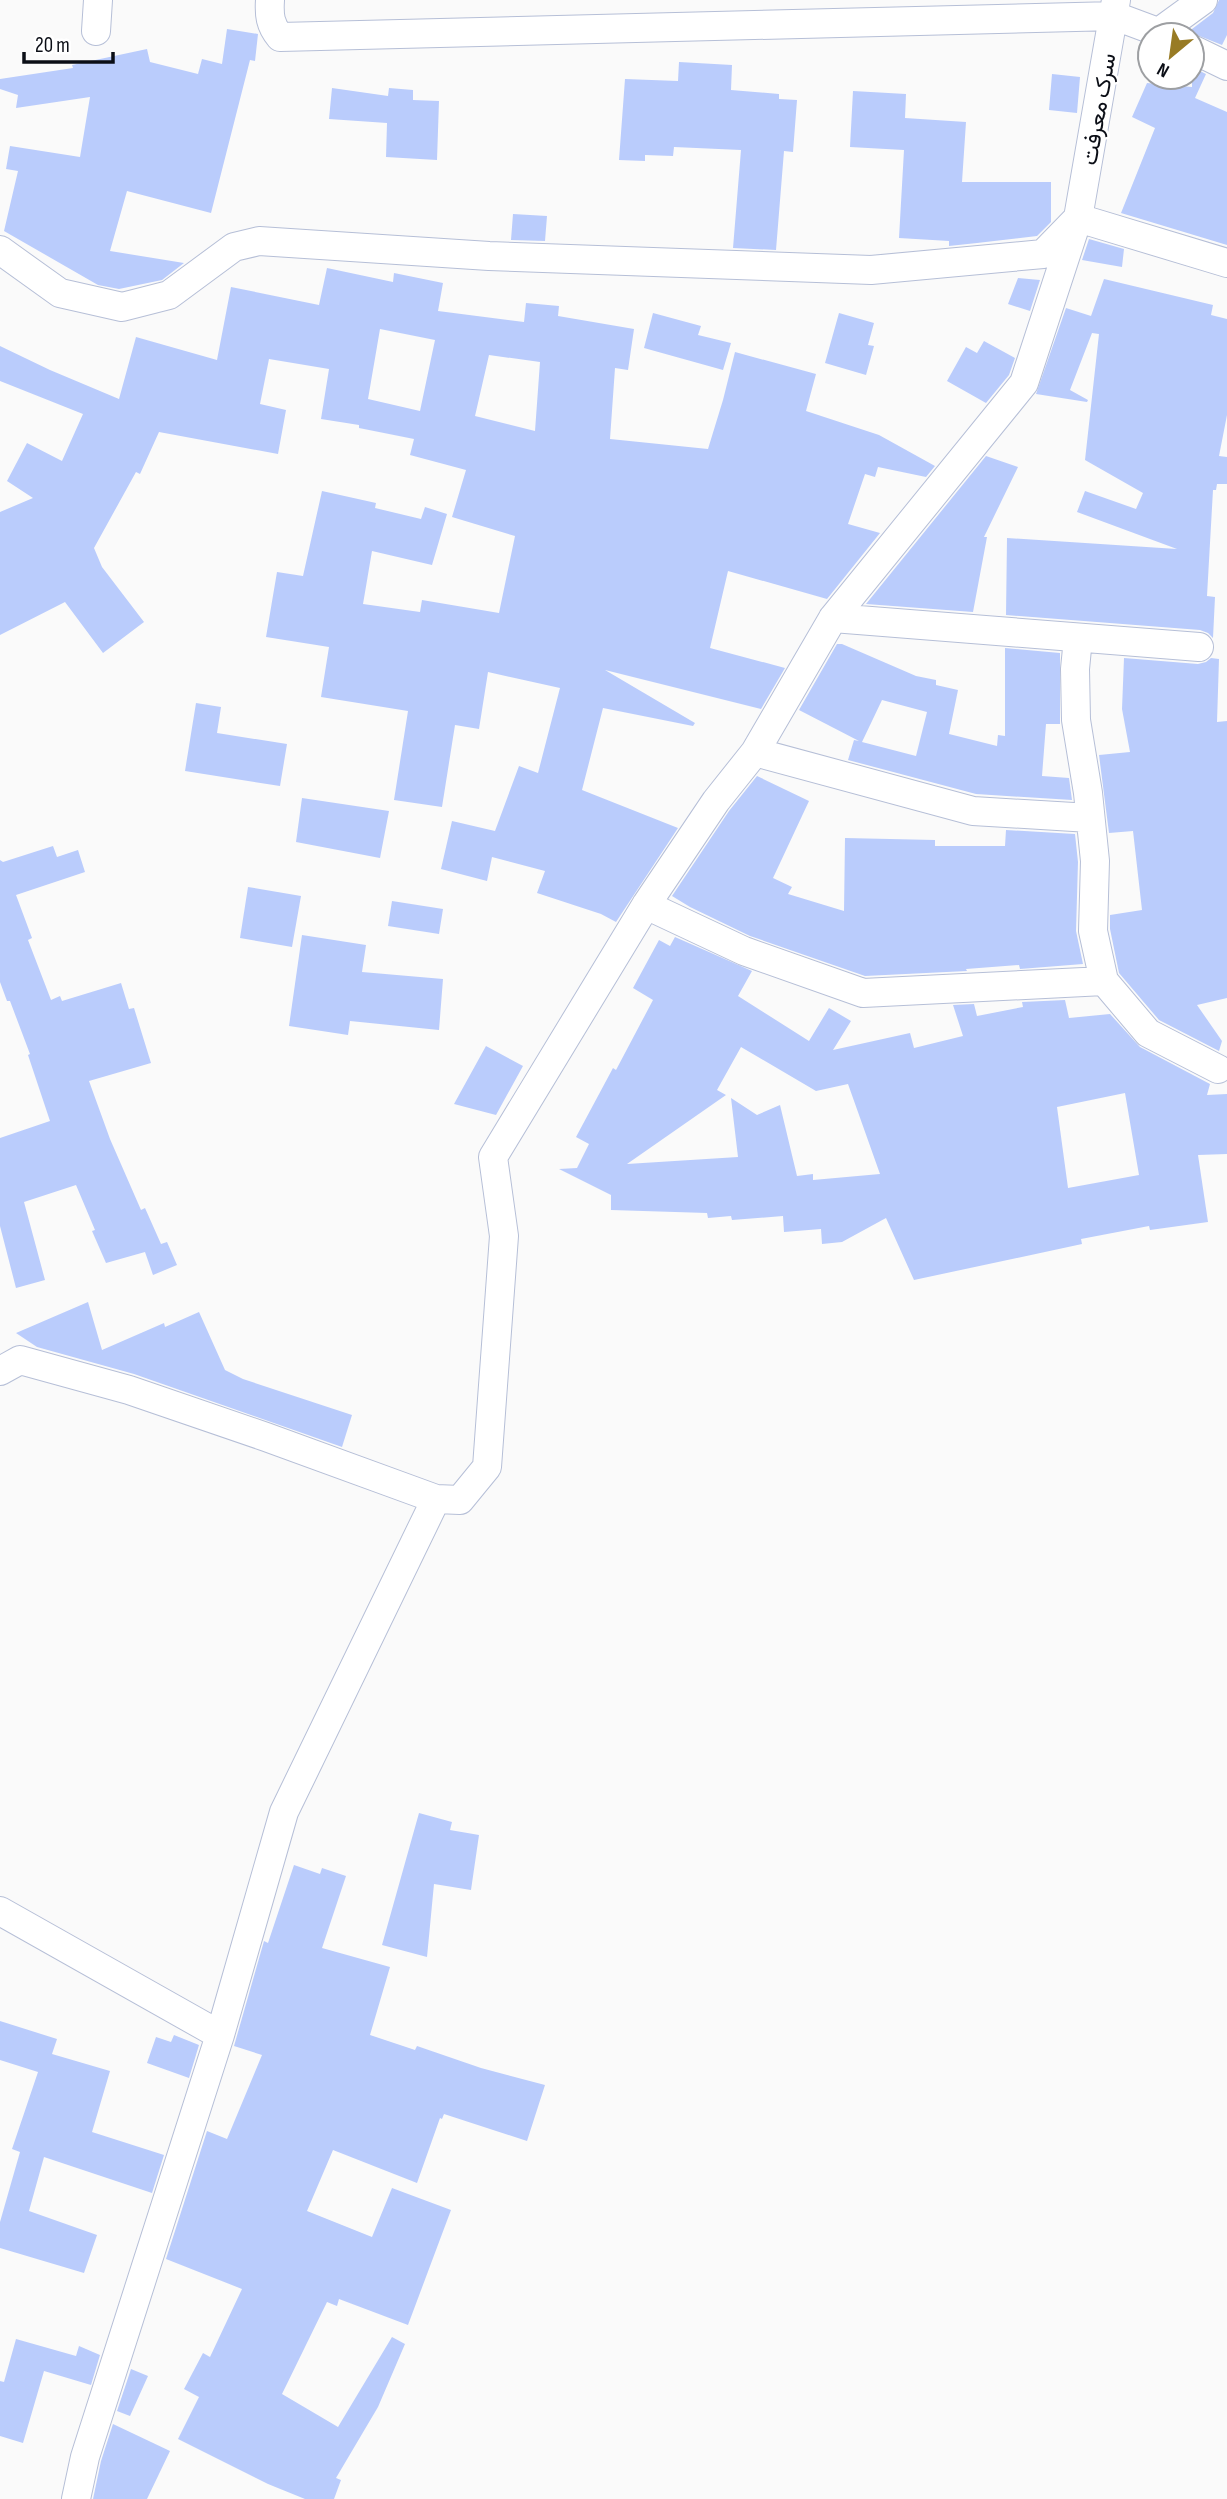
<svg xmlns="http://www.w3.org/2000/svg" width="1227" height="2499" viewBox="0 0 1227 2499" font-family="'Sofia Sans Condensed',Vazirmatn,sans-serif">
  <rect width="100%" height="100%" fill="#fafafa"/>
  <path fill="#baccfc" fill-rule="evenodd" d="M1219,0h8v35l-5,10 -30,-12v-4l21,-16z
    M227,29l31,5 -3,27 -5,-1 -39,153 -84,-22 -17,60 74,12 -22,17 -43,9 -21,-4 -94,-54 14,-60 -12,-2 4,-23 70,11 10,-60 -74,11 2,-13 -18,-6v-10l73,-11 -1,-3 75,-16 3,13 48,12 4,-15 20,5z
    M679,62l53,3 -1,25 48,4v5l18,1 -4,52 -9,-1 -8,99 -43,-2 8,-98 -67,-3 -1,9 -28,-1v6l-26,-1 6,-81 53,2z
    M1192,67l14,7 -11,24 32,14v133l-106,-32 34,-85 -23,-11 15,-34 45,4z
    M1052,74l28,3 -3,36 -28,-3z
    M332,88l56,8 1,-8 24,2v10l26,1 -2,59 -51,-3 1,-34 -58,-4z
    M853,91l53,3 -1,24 61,4 -4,60h89v40l-14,14 -60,7 -28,3v-5l-50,-3 5,-88 -54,-3z
    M513,214l34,2 -2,25 -34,-1z
    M1089,239l35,10 -2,18 -40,-7z
    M327,268l66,14 1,-9 49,10 -5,28 86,11 2,-19 33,3 -1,10 76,13 -6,41 -13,-2 -5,71 98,10 15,-49 12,-48 81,22 -10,37 73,24 56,31 -9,11 -48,-10 -3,10 -10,-3 -17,50 32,9 -53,66 -99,-28 -18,77 75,20 -24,41 -156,-39 90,53 -2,3 -90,-18 -21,82 96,38 -62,94 -15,-8 -64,-21 8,-22 -53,-14 -5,24 -46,-12 11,-48 43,10 24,-65 19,7 22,-85 -72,-16 -9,57 -24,-4 -13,82 -48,-7 14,-89 -87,-14 8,-50 -63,-10 11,-65 26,4 19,-85 54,12 -1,5 46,11 4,-12 22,7 -15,51 -60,-14 -9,53 57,8 2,-12 77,13 16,-77 -63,-19 14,-47 -56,-15 4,-16 -55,-11v-3l-38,-6 8,-50 -60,-10 -9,45 26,6 -8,44 -119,-22 -19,42 -4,-2 -42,76 8,19 42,55 -41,31 -38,-51 -65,33v-123l33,-14 -26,-17 20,-38 35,18 21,-47 -83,-33v-35l50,24 69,29 17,-62 81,23 14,-73 88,18zM380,329l55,11 -15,71 -52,-12zM489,355l51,7 -5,69 -60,-15z
    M1018,278l22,2 -10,31 -22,-7z
    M1104,279l109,26 -2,10 16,4v96l-8,41 8,1v27h-10l-1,6h-3l-6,106 8,1 -2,41 -5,-5 -8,-3 -194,-15 1,-77 170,11 -100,-37 8,-21 51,18 7,-16 -58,-33 14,-126 -7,-1 -22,57 18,10 -1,2 -51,-8 30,-86 25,8z
    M653,313l48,13 -3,9 33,8 -8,27 -79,-22z
    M839,313l35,10 -6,22 6,1 -8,29 -41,-12z
    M984,341l31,17 -6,17 -23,28 -39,-22 19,-34 11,6z
    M986,456l32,11 -34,70h3l-14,75 -107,-8z
    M837,644h5l74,32 20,4v5l22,5 -9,44 48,12 1,-11 7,1v-88l55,5v71h-14l-4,52 27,2 3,22 -96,-6 -128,-34 6,-20 5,1 -60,-31zM882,700l45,12 -11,44 -54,-14z
    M1124,658l74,6 8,-2 5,-4 8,1 -2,63 10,-1v277l-30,7 25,36 -3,10 -60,-31 -40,-47 -9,-44v-14l32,-5 -9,-79 -24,2 -10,-78 31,-3 -8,-43z
    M196,703l25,4 -4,26 70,11 -7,42 -95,-15z
    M757,776l52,25 -36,77 19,9 -4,7 56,17 1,-73 90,2v6h70l1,-16 69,4 3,28 -2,69 7,33 -63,5 -1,-4 -53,4 1,2 -102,5 -115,-40 -60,-29 -18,-11 57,-85z
    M302,798l87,13 -9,47 -84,-16z
    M53,846l4,11 21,-7 7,22 -69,23 16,43 -4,2 23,60 9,-4 2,5 59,-18 8,26 5,-1 17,55 -62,18 21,58 31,71 4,-2 16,36 6,-2 10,23 -24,10 -8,-23 -39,11 -14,-32 3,-1 -19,-45 -52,17 21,78 -29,8 -16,-62v-88l50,-17 -22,-66 2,-1 -20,-53h-3l-7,-19v-122l3,2z
    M248,887l53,9 -9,51 -52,-9z
    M392,901l51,8 -4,25 -51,-8z
    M302,935l64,10 -4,27 81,7 -4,51 -89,-9 -2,14 -59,-9z
    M675,937l77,34 -14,25 71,45 20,-33 22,13 -18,29 77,-17 4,15 49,-12 -10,-31 21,-1 3,12 46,-9 -1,-5 43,-2 4,18 41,-4 30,33 70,37 -3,11 20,-1v60l-29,1 10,67 -58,8 -1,-4 -68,13 1,5 -168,36 -28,-62 -44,24 -20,2 -1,-15 -37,3 -1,-16 -51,4 -1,-4 -23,2 -1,-5 -96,-3v-15l-52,-26 18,-1 12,-24 -13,-7 37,-69 3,2 37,-70 -20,-12 26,-48 11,6zM741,1047l75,44 32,-7 32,90 -67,6v-6l-16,2 -17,-71 -23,10 -26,-17 7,59 -111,7 99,-69 -9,-5zM1125,1093l14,82 -71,13 -11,-81z
    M486,1046l37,20 -27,49 -42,-11z
    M88,1302l14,48 62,-27 1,4 34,-15 26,58 18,9 109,36 -10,32 -208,-73 -97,-27 -21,-14z
    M419,1813l33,9 -2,8 29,5 -8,55 -37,-6 -7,73 -45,-12z
    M294,1865l26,9 2,-6 24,8 -24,72 68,19 -20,68 45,15 2,-4 64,22 64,17 -18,56 -83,-27 -2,5 -2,-1 -23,65 -84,-33 -26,61 65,26 20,-49 59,22 -43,115 -69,-26 -2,7 -10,-4 -45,92 56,33 54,-90 13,7 -27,63 -42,71 5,2 -7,19h-29l-37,-15 -90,-45 21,-42 -15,-8 19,-36 7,4 32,-68 -76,-30 41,-128 20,8 35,-84 -28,-9 30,-105 4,2z
    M0,2021l57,18 -5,15 58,17 -18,61 72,23 -12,38 -108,-36 -15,54 68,24 -13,38 -84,-25v-26l20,-70 -8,-3 26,-77 -38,-12z
    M174,2035l25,10 -10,33 -42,-15 9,-26 15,5z
    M16,2339l60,17 3,-10 21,9 -9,30 -47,-14 -21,72 -23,-7v-55l4,1z
    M131,2369l17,7 -18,40 -13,-5z
    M113,2424l57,27 -23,48h-54l8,-38z"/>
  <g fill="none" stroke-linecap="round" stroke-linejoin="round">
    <g stroke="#b6bfd7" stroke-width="30">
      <path id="minor" d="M270,0c-1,15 0,25 10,37l835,-21 51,19
        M96,31l2,-31
        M1159,32l44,-32
        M1192,49l35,17
        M0,250l60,43 62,14 47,-12 65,-48 25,-6 230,15 382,14 172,-16 35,-36 149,45
        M833,618l366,29
        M1078,638l-3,31 1,51 12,73 7,68 -2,70 11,50 44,52 70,36
        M755,752l218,59 117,7
        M646,905l98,46 119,42 241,-12
        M0,1371l20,-11 109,30 137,47 170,62 24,1 27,-33 17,-231 -11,-79 153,-252 70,-104 39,-49 78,-134 191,-235 54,-165 38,-218
        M0,1911l220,124
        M76,2499l9,-42 135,-422 64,-223 152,-313"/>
    </g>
    <use href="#minor" stroke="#fff" stroke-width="28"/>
  </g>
  <g text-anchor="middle" stroke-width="5" stroke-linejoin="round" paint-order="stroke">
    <g font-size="23" fill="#0b0e16" stroke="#fff">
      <text transform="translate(1098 109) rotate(-80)" y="8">سرک معرفت</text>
    </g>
  </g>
  <g transform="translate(1171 56) rotate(209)"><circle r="33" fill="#ffffff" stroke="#9d9fa2" stroke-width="2"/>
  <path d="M0-5L12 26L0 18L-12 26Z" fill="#987b24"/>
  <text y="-10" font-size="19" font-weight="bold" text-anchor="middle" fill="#0b0e16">N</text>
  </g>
  <path d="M24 52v10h89v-10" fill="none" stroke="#0b0e16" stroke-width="3.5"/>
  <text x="35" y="52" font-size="21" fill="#0b0e16" stroke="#ffffff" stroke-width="5" paint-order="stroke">20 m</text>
</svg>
